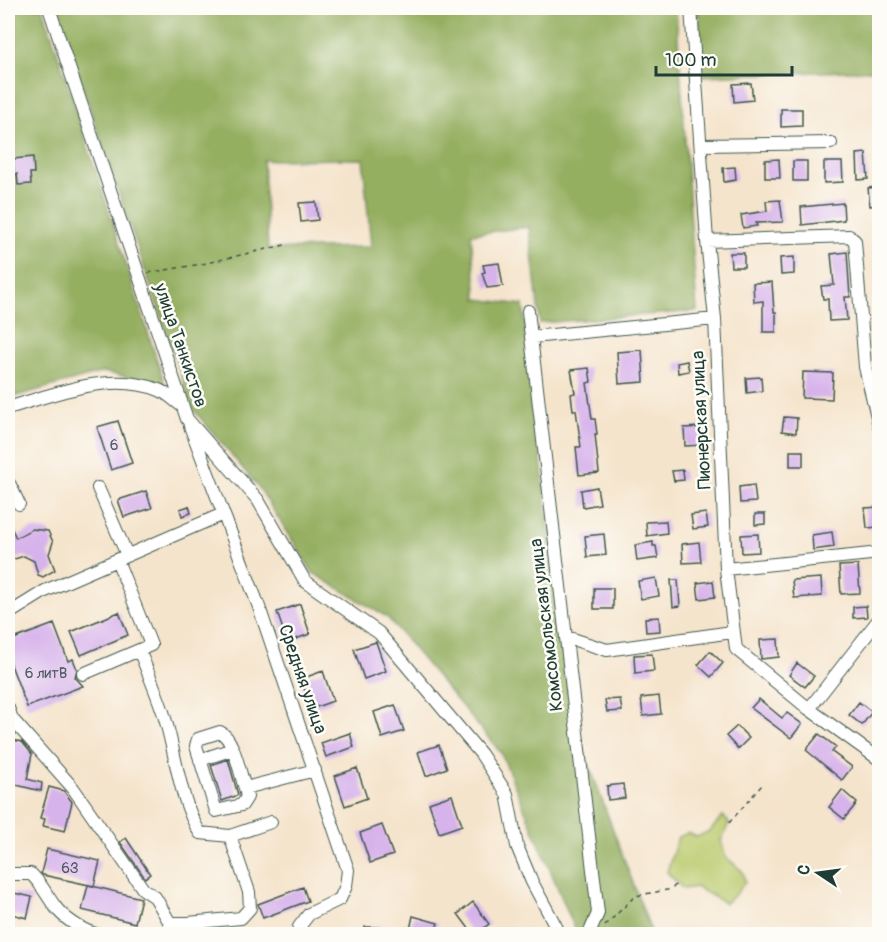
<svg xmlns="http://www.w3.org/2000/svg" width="887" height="942" viewBox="0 0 887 942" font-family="Pangolin,sans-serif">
  <rect width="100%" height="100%" fill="#fdfcf7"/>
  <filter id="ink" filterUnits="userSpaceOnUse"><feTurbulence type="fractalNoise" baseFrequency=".0167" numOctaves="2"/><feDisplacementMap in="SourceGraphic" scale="12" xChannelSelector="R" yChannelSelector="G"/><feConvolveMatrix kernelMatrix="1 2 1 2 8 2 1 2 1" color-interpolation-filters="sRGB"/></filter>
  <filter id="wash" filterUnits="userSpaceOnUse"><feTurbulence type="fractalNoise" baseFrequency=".008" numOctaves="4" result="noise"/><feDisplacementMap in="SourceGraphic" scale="24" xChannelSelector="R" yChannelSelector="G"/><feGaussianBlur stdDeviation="1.35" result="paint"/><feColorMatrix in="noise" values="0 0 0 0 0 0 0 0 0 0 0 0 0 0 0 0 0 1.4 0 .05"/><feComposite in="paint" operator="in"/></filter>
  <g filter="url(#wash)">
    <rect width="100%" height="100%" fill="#f5e4cc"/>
    <path fill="#bbcb6e" stroke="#6d8451" stroke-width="1.5" d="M723,816l6,7 -8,18 4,15 18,16 2,10 -9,12 -11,9 -29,-16 -13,2 -16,-17 11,-35 10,-4 9,4 13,-6z"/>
    <path fill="#94af61" stroke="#5a764a" stroke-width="1.5" fill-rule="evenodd" d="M8,8h35l122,377 -62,-13 -87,24 -8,-23z
      M56,8h620l21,303 -157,12 -11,-96 -58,7 6,65 46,6 48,412 81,217h-75l-76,-181 -114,-136 -74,-44 -53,-84 -68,-81zM363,159l8,88 -103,2 -5,-89z
      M698,8h181v62l-177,6z"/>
    <g id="blocks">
      <path fill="#d7b3eb" d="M751,83l2,17 -19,2 -1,-18z
        M781,109h21v17l-21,1z
        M866,153l2,26 -10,1 -1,-26z
        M33,157l1,16h-4l1,11 -13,1 -1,-11h-3l-1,-15z
        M779,159l1,19h-15v-18z
        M793,161h14v20h-14z
        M824,162h18l1,20 -19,1z
        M735,167l1,13 -12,2 -1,-14z
        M879,187v18l-9,1 -2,-18z
        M780,200l3,22 -27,1 1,3 -14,2 -2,-13 26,-4 -1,-10z
        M316,202l2,18 -17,2 -2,-19z
        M843,203l1,17 -42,5 -1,-18z
        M847,252l3,45h-5l2,23 -18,1 -1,-22h-5l-2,-13 13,-1 -3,-31z
        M730,253h14v14h-13z
        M794,257v17l-13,1 -1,-17z
        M499,263l4,23 -16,2 -5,-15 3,-1 -2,-7z
        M772,282l2,30h2v20h-13v-31l-9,1 -1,-19z
        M642,350l2,32 -25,2 -2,-32z
        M687,361l2,10 -11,2 -1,-10z
        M589,368l2,14 -4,1 5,36h3l2,15h-2l4,39 -20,2 -3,-28h5l-5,-37h-3l-2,-16 4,-1 -4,-23z
        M803,372l30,1 -1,26 -30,-1z
        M761,377l1,14 -15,2 -1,-15z
        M784,417l13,1 -1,15 -14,-2z
        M118,421l14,42 -21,7 -14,-43z
        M701,427l2,18 -18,1 -1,-18z
        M790,451h13v15h-13z
        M683,470l1,10 -10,1 -2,-10z
        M754,485l2,17 -16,1 -1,-16z
        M597,487l3,17 -17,3 -2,-17z
        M146,491l6,17 -28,9 -6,-17z
        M189,506l2,7 -9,3 -2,-7z
        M879,507v20l-12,1 -2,-20z
        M706,513l2,14 -15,2 -2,-14z
        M755,514h10v10l-10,1z
        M8,520l8,18 16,-9 16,2 5,11 -4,12 6,16 -12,7 -5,-2 -4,-14 -10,-5 -16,5z
        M666,521l1,12 -20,3 -1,-14z
        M832,532l2,15 -21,3 -1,-15z
        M604,534l2,21 -19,2 -2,-21z
        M758,534l1,18 -17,1 -1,-18z
        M653,542v4h3l2,12 -21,3 -2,-16z
        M699,542l2,20 -18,1 -1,-19z
        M858,565l2,28 -19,1 -2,-28z
        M656,578l3,18 -18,3 -3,-18z
        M821,578l1,18 -28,2 -2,-18z
        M671,580h7l2,26 -7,1z
        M713,581l2,16 -16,2 -2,-16z
        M594,588h19v21h-19z
        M300,604l10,30 -23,8 -10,-30z
        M866,606l1,11 -14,1v-11z
        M119,612l9,23 -47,20 -10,-23z
        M659,617l1,14 -14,1 -1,-14z
        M54,624l14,37 5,-2 4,10 -2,8 8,9 -56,21 -19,-50v-16z
        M778,639l1,18 -18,2 -1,-19z
        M376,642l10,29 -22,8 -10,-30z
        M710,651l13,12 -12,14 -13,-12z
        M652,654l2,17 -19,2 -1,-18z
        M797,663l17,13 -9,11 -16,-12z
        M323,671l10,30 -22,8 -10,-30z
        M659,696l2,18 -18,2 -2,-18z
        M620,699l2,12 -15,1 -2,-12z
        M759,699l23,19 5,-5 15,11 -11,14 -40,-30z
        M859,702l13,10 -10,13 -13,-10z
        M395,705l9,26 -22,7 -8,-26z
        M737,726l12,12 -11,11 -12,-13z
        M350,733l4,14 -28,10 -5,-14z
        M819,734l17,13 -4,5 20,15 -10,13 -36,-30z
        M8,739l14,3 10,12 -5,25 15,4 -1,8 -33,-8z
        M439,745l8,23 -21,8 -8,-24z
        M228,759l10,36 -16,6 -11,-36z
        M357,768l10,30 -22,8 -10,-30z
        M623,784l2,14 -17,2 -1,-14z
        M49,787l15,4 8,11 -7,29 -22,-5 2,-7 -5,-1z
        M842,790l15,13 -13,16 -15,-12z
        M452,795l10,30 -23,8 -10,-30z
        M382,825l11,30 -23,8 -10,-30z
        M126,838l24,36 -5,4 -25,-36z
        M47,849l53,12 -6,25 -51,-11 -2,-2z
        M88,885l53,13 -6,25 -53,-13z
        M303,887l5,14 -45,17 -5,-14z
        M14,893l18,4 -5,21 -19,-5z
        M473,902l16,22 -13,10h-3l-15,-20z
        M413,916l25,7 -3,11h-26z
        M365,927l30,1v6h-30z"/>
    </g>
  </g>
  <g filter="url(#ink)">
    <use href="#blocks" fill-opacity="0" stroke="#3f564b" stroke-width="1.5"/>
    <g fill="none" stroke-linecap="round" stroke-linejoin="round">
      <g stroke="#3f564b" stroke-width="14">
        <path id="minor" d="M49,8l138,411 71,81 47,81 74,52 102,121 26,40 10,52 15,36 28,52
          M691,8l16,233 8,78 11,250 10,80 73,60 71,51
          M701,145l130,-2
          M707,241l142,-5 6,5 10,126 15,62
          M528,311l70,602 -9,21
          M532,337l183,-18
          M8,408c47,-14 102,-37 151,-18 8,3 16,11 23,16
          M190,426l69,181 89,263 -2,16 -6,13 -31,15 -10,13 2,7
          M8,486l2,-1 9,19
          M98,488l29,67
          M726,569l154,-16
          M8,614l37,-23 178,-77
          M566,637l41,13 125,-18
          M139,650c8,20 17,41 24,62 13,39 15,85 37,121l30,3 19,56 1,16 -9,10 -53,5h-18
          M83,674l68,-29 -34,-85
          M8,708l4,11 61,69 70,101 12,8 15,26 -3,11
          M809,709l71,-91
          M200,760l33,-11
          M245,788l2,9 -5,8 -26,6 -20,-65 2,-7 22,-7c14,6 20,42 25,56l70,-18
          M230,836l41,-14
          M8,874h23c10,9 15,20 23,31 8,12 28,26 42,29"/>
      </g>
      <path stroke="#3f564b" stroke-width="1.5" stroke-dasharray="4.5 4.5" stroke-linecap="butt" d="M148,273l54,-9 87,-20
        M729,823l33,-38
        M605,926l30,-30 37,-7 5,-6"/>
      <use href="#minor" stroke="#fff" stroke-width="12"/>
    </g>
  </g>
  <g text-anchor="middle" stroke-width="5" stroke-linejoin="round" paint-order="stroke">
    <g font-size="15" fill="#4d5a62">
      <text x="114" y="450">6</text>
      <text x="46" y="678">6 литВ</text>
      <text x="70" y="873">6З</text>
    </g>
    <g font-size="18" fill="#1f3d34" stroke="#fdfcf7">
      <text transform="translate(181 345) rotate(71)" y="6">улица Танкистов</text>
      <text transform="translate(701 420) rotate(-93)" y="6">Пионерская улица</text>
      <text transform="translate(546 625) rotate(-97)" y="6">Комсомольская улица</text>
      <text transform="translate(303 679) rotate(71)" y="6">Средняя улица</text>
    </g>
  </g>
  <rect width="887" height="942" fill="none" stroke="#fdfcf7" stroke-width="30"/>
  <g transform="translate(818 873) rotate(283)" stroke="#fdfcf7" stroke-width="4.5" paint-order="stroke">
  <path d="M0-4.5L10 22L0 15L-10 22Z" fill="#1f3d34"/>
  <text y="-9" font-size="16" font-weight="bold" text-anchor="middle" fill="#1f3d34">С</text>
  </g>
  <path d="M656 66v9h136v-9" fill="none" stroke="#1f3d34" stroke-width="3"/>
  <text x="665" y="66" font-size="18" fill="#1f3d34" stroke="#fdfcf7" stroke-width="4.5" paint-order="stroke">100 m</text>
</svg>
